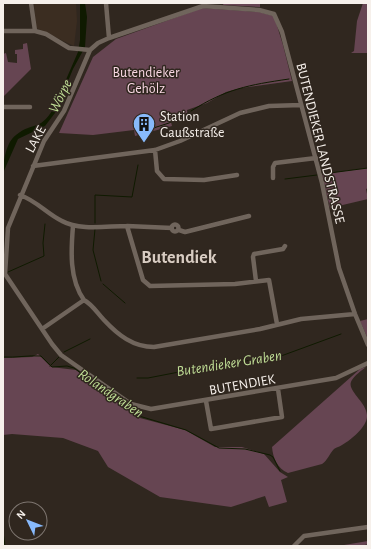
<svg xmlns="http://www.w3.org/2000/svg" width="371" height="549" viewBox="0 0 371 549" font-family="'Alegreya Sans',sans-serif">
  <rect width="100%" height="100%" fill="#30271f"/>
  <path fill="#3b2d21" d="M34,3h42l1,18 -3,25 -38,-18z"/>
  <path fill="#664552" d="M224,3h36v4l-37,-2z
    M363,3h5v50h-17l3,-2 3,-30z
    M202,8l57,4 15,4 9,29 9,36 -51,7 -15,4 -19,11 -20,7 1,7 -17,5 1,4 -37,10 -1,-6 -41,5 -34,-2 34,-76 23,-18z
    M27,43l4,26 -28,28v-43l3,-1 2,9 9,1v-9h-2v-4l8,-1v-5z
    M368,168v20l-2,1 2,10 -38,9 -8,-34z
    M368,319v20l-8,-18z
    M38,354l13,13 25,3 47,37 17,11 45,12 30,17h27l22,7 16,18 8,5 -7,3 6,22 -18,5 -4,-11 -34,11 -71,-10 -52,-30 -10,-16 -35,-13 -51,-4 -9,1v-77l29,-1z
    M366,367c-5,4 -11,8 -14,13 -7,10 14,21 15,35 1,11 -16,25 -25,30 -3,2 -5,2 -8,4 -5,5 -6,11 -12,15l-34,9c-11,-5 -15,-15 -16,-26l88,-78z
    M368,541v5h-30z"/>
  <path fill="#0f1a00" d="M80,3h5l2,14 -2,30 -12,22 -18,44 -10,13 -27,13 -15,34c0,-11 3,-31 13,-38 17,-14 26,-3 39,-30l23,-53 2,-12z"/>
  <g fill="none" stroke-linecap="round" stroke-linejoin="round">
    <path stroke="#0f1a00" stroke-width="1" d="M191,111c35,-22 57,-26 98,-32
      M140,138l1,-6 28,-9 19,-10
      M322,174l46,-6
      M285,179l32,-4
      M95,223v-28l37,2 6,-32
      M95,229l-2,21 8,31
      M8,272l36,-16 -1,-13 2,-19
      M103,284l22,19
      M64,352l26,-13
      M3,357c13,1 25,-2 38,-1l11,11 15,-1 7,2 65,48 47,14 33,18 26,1 25,6 3,2 7,14
      M50,366l9,-9
      M137,378h11l62,-12 71,-10 60,-22
      M3,532l2,14
      M361,546l7,-1"/>
    <path stroke="#70655c" stroke-width="4.5" d="M31,3l4,28
      M106,3l3,35
      M3,31h32l11,3 23,14 21,2
      M90,50l-26,61 -20,30 -36,87 -3,46 47,70 9,11 70,49 20,5 185,-31 32,-15
      M90,50l8,-7 11,-5 94,-32 56,4 15,4 8,18 40,151 17,85 16,46 13,31
      M3,107h27
      M155,150l2,21 7,8 40,1 33,-5
      M33,166l122,-16 25,-9 60,-28 29,-7 32,-1
      M273,178v-11l2,-4 41,-5
      M20,195c17,6 27,19 42,26 18,10 45,5 65,5l16,54 7,6 85,-2 34,-4 8,44
      M171.5 228a3.5 3.5 0 1 1 7 0a3.5 3.5 0 1 1-7 0Z
      M73,226c-2,24 -4,53 11,74
      M127,226l45,2
      M179,230l6,2 64,-16
      M256,281l-3,-24 1,-3 29,-5 2,-3
      M42,329l42,-29c9,5 13,13 20,20 14,15 29,27 50,27l106,-18 41,-10 54,-5
      M206,401l5,28 71,-12 -4,-28
      M294,546l10,-10 64,-9"/>
  </g>
  <defs>
    <g id="building-pin" transform="scale(1.15)"><path d="M0 17L-7.5 6A9.5 9.5 0 1 1 7.5 6Z" fill="#88bafc" stroke="#30271f"/><path d="M-4-6H4V6H1V3H-1V6H-4ZM-2.5-4.3h1.7v1.8h-1.7ZM.8-4.3h1.7v1.8H.8ZM-2.5-1h1.7V.8h-1.7ZM.8-1h1.7V.8H.8Z" fill="#111"/></g>
  </defs>
  <g fill-rule="evenodd">
    <use href="#building-pin" x="144" y="124"/>
  </g>
  <g text-anchor="middle" stroke-width="3" stroke-linejoin="round" paint-order="stroke">
    <g font-size="14" fill="#f9d7e3" stroke="#30271f">
      <text x="146" y="77">Butendieker<tspan x="146" dy="16">Gehölz</tspan></text>
    </g>
    <g font-size="14" fill="#f6f0eb" stroke="#30271f" text-anchor="start">
      <text x="160" y="121">Station<tspan x="160" dy="16">Gaußstraße</tspan></text>
    </g>
    <g font-size="14" fill="#f6f0eb" stroke="#30271f">
      <text transform="translate(35 139) rotate(-62)" y="5">LAKE</text>
      <text transform="translate(321 143) rotate(76)" y="5">BUTENDIEKER LANDSTRASSE</text>
      <text transform="translate(242 384) rotate(-10)" y="5">BUTENDIEK</text>
    </g>
    <g font-size="15" font-style="italic" fill="#c0de96" stroke="#30271f">
      <text transform="translate(60 96) rotate(-64)" y="5">Wörpe</text>
      <text transform="translate(229 363) rotate(-9)" y="5">Butendieker Graben</text>
      <text transform="translate(111 393) rotate(34)" y="5">Rolandgraben</text>
    </g>
    <g font-size="18" font-weight="bold" fill="#d8ccc2" stroke="#30271f">
      <text x="179" y="263">Butendiek</text>
    </g>
  </g>
  <rect width="371" height="549" fill="none" stroke="#f6f0eb" stroke-width="8"/>
  <g transform="translate(28 521) rotate(313)"><circle r="19" fill="#30271f" stroke="#7f7771"/>
  <path d="M0-3L7 15L0 10L-7 15Z" fill="#88bafc"/>
  <text y="-6" font-size="11" font-weight="bold" text-anchor="middle" fill="#f6f0eb">N</text>
  </g>
</svg>
